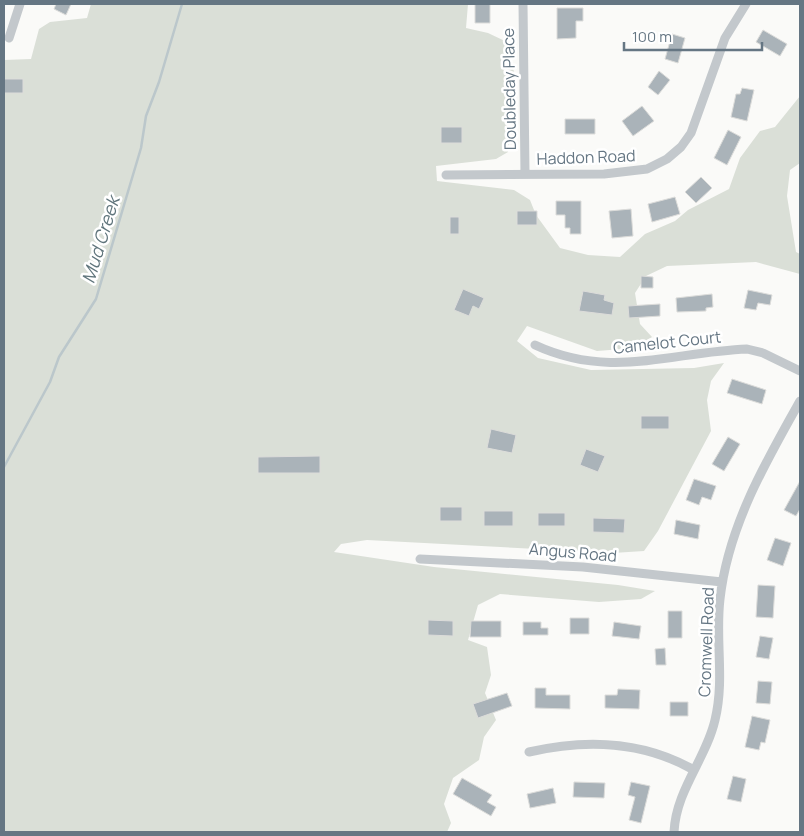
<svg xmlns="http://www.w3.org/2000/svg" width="804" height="836" viewBox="0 0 804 836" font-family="Manrope,sans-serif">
  <rect width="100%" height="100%" fill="#fafaf8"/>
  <path fill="#dadfd7" d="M91,4h377l-2,24 22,5 19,9 7,30 -6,80 -12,7 -60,7 1,15 77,9 16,10 6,15 24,33 28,7 32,2 25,-23 30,-13 13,-11 41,-21 11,-31 20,-27 15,-4 25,-31v67l-10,7 -3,26 9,56 4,2v20l-44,-12 -89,4 -21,10 -11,17 5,31 12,13 -17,11 -38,3 -70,-25 -10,15 21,17 53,12 103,-2 30,-5 -13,18 -4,19 4,31 -53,100 -14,20 -31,2 -246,-13 -26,4 -7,8 100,15 184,18 37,6 -14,8 -42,3 -99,-8 -22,11 -10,35 19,7 4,28 -6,18 11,27 -12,17 -5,23 -26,18 -9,26 7,19 -4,9h-443v-772l27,-1 8,-30 11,-7 37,-4z"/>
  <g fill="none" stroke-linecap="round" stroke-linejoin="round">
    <path stroke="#bbc7cb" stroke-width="2.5" d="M4,467l46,-85 9,-25 37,-58 45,-151 5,-32 13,-34 23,-78"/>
  </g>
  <path fill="#aab3b9" stroke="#dcdcda" d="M56,4h15l-5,11 -12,-6z
    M475,4h15v19h-15z
    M557,8h26v13h-7v17l-19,1z
    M763,30l24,14 -7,12 -24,-14z
    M672,34l13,4 -7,25 -13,-4z
    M659,71l11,9 -12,15 -10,-8z
    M4,79h19v14h-19z
    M742,88l12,2 -7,31 -16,-4 5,-23h4z
    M642,106l12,15 -21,15 -11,-15z
    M565,119h30v15h-30z
    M441,127h21v16h-21z
    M728,130l13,7 -14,28 -13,-7z
    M701,177l11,11 -16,15 -11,-11z
    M675,197l5,17 -28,8 -4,-18z
    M556,201h25v33h-11v-6h-5v-13h-9z
    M631,209l2,27 -21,2 -3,-27z
    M517,211h20v14h-20z
    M450,217h9v17h-9z
    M641,276l12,1v11h-12z
    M463,289l21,9 -5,11 -6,-3 -4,10 -15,-6z
    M748,290l24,5 -2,10 -12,-2 -2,7 -12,-2z
    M583,291l22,4 -1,5 10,3 -2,12 -33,-4z
    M712,294l1,13 -7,1v3l-29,1 -1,-14z
    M660,304v12l-31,2 -1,-12z
    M732,379l34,11 -4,14 -35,-11z
    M641,416h28v13h-28z
    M491,429l25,6 -4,18 -25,-5z
    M728,437l12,7 -16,27 -12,-7z
    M586,449l19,7 -7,16 -18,-7z
    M320,456v17h-62v-16z
    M694,479l22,7 -5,14 -9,-3 -3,8 -13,-5z
    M800,481v28l-4,7 -12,-6z
    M440,507h22v14h-22z
    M484,511h29v15h-29z
    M538,513h27v13h-27z
    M593,518l32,1 -1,14 -31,-1z
    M676,520l24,5 -2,14 -24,-5z
    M775,538l16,5 -8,23 -16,-6z
    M758,585l17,1 -2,32 -17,-1z
    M668,611h14v27h-14z
    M570,618h19v16h-19z
    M428,620l25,1v15l-25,-1z
    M471,621h30v16h-31z
    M523,622h18v6h7v7h-25z
    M614,622l27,4 -2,13 -27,-3z
    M760,636l13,2 -4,21 -13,-2z
    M665,648l1,17h-10l-1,-16z
    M758,681l14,1 -2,22 -14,-1z
    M535,688h11v7h24v14l-35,-1z
    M618,689l22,1 -1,19 -34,-1v-13h12z
    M507,693l5,13 -34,12 -5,-14z
    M670,702h18v14h-18z
    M752,716l18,4 -5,23 -4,-1 -2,8 -14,-3z
    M733,776l13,3 -5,23 -14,-3z
    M462,778l30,17 -5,7 9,5 -5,9 -38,-22z
    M574,782l31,1 -1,15 -31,-1z
    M631,782l19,4 -9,37 -12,-3 6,-23 -7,-2z
    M553,788l3,15 -26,5 -3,-14z"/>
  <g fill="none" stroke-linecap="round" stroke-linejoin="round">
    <path stroke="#c3c8cc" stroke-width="9" d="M523,4l2,170
      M9,38l11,-34
      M446,175l158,-1 43,-5 20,-10 14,-12 10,-14 34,-95 21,-34
      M535,345c75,35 136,7 212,4l16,4 37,18
      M420,559l163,8 139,15
      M529,752c56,-13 114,-11 165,18
      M674,832c2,-42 32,-73 41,-112 10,-41 0,-80 5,-121 8,-72 45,-136 80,-198"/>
  </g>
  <g text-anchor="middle" stroke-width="5" stroke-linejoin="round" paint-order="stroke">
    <g font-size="16" fill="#657683" stroke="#fff">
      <text transform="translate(509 89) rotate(-91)" y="6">Doubleday Place</text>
      <text transform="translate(586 157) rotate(-2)" y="6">Haddon Road</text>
      <text transform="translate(667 342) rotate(-6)" y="6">Camelot Court</text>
      <text transform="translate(573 552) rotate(5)" y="6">Angus Road</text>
      <text transform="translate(706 642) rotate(-88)" y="6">Cromwell Road</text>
    </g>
    <g font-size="18" font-style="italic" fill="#60757c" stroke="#fff">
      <text transform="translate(101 240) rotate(-73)" y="6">Mud Creek</text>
    </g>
  </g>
  <rect width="804" height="836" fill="none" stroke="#657683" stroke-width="10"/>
  <path d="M624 42v8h138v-8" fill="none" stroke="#657683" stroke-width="2.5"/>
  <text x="632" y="42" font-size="15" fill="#657683" stroke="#ffffff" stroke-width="4" paint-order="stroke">100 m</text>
</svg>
